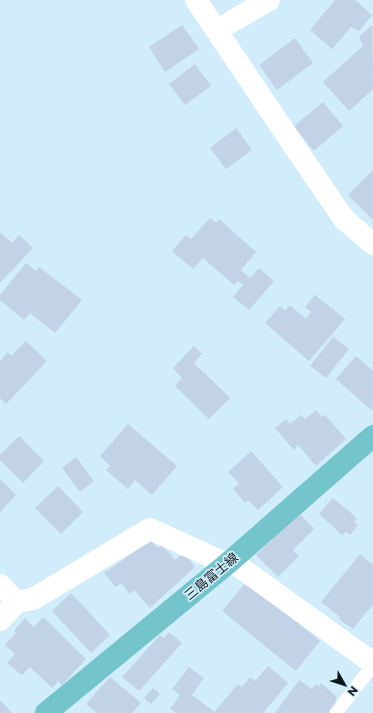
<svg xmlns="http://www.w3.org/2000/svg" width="373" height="713" viewBox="0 0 373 713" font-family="Montserrat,'Noto Sans JP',sans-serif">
  <rect width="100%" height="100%" fill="#d1ecfa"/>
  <path fill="#c2d3e7" d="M335,0h20l17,15 -13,16 -8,-4 -19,22 -22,-19z
    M182,25l17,24 -34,23 -16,-25z
    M372,25l1,64 -24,22 -26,-29 40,-36 -4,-9z
    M295,38l18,25 -36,27 -18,-25z
    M195,64l16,22 -26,19 -16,-21z
    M323,102l20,24 -29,25 -20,-25z
    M236,128l16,22 -26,19 -16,-21z
    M373,170v50l-25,-25z
    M210,218l6,5 3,-4 37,33 -15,18 9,8 9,-10 15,13 -25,29 -16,-13 10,-12 -5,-4 -4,4 -31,-27 -10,11 -21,-18 14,-16 5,4z
    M0,232l12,11 7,-8 14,13 -33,35z
    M26,263l10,8 3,-4 43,33 -27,33 -25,-20 -6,7 -24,-20v-5z
    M315,295l30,24 -36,42 -44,-38 15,-17 5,5 5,-6 16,14 5,-7 -6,-5z
    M333,337l16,12 -23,29 -16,-12z
    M26,341l21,20 -41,43 -6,-6v-37l8,-9 3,4z
    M194,346l8,8 -8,9 36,35 -21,21 -34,-33 7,-8 -9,-10z
    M356,356l17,15v37l-2,2 -35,-31z
    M316,410l6,7 3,-2 21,24 -30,27 -18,-21 -4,5 -19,-22 11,-9 4,5 11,-9 4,4z
    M128,424l49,42 -25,29 -17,-15 -7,9 -22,-19 4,-4 -10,-10z
    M19,436l25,25 -21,22 -23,-23v-5z
    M251,451l32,36 -25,23 -10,-10 -3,3 -12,-14 6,-6 -11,-11z
    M76,457l18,24 -14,11 -18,-24z
    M0,479l16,16 -16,17z
    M58,486l25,26 -22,22 -26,-26z
    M333,498l24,20 -3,4 4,3 -8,10 -4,-3 -4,3 -23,-21z
    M299,513l15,16 -21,21 6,6 -21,21 -22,-22z
    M151,540l7,8 4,-3 13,15 9,-8 11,15 -45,41 -16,-18 -4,4 -9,-11 -5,4 -12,-14z
    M360,554l13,11v39l-20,25 -14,-10 1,-2 -19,-15z
    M246,582l74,59 -24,30 -74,-60z
    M71,593l39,42 -19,18 -39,-42z
    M43,617l43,42 -24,26 -4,-4 -6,7 -22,-21 -8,8 -15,-12 8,-9 -10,-9 11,-12 -2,-2 11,-13 9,9z
    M169,632l13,11 -43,48 -17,-14 38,-42 4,3z
    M268,666l20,17 -25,30h-46l-2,-2 23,-27 4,3 8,-10 5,4z
    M189,667l15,11 -12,17 24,18h-40l-6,-4 10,-14 -8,-6z
    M110,677l31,26 -9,10h-35l-11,-9z
    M299,680l13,9 4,-5 3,2 2,-3 16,14 -2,3 3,3 -8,10h-55z
    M153,688l7,6 -9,10 -7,-6z
    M0,700l12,13h-12z"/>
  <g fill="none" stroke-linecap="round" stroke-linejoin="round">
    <path stroke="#fff" stroke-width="13" d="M336,713l37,-48"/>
    <path stroke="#fff" stroke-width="22" d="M196,0l96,143 52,76 29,25
      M217,30l52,-30
      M230,560l143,103
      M0,585l17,17 16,-3 117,-70 77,35
      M0,620l17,-18"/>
    <path stroke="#74c4cb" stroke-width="22" d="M46,713l181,-149 146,-128"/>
  </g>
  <g text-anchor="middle" stroke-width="3.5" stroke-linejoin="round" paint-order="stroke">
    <g font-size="13" fill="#0d171c" stroke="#d1ecfa">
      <text transform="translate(211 576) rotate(-40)" y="5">三島富士線</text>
    </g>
  </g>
  <g transform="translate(345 685) rotate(129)" stroke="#d1ecfa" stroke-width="3" paint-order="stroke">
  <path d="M0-3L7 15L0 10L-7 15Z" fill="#0d171c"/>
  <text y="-6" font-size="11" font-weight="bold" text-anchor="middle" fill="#0d171c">N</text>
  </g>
</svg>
